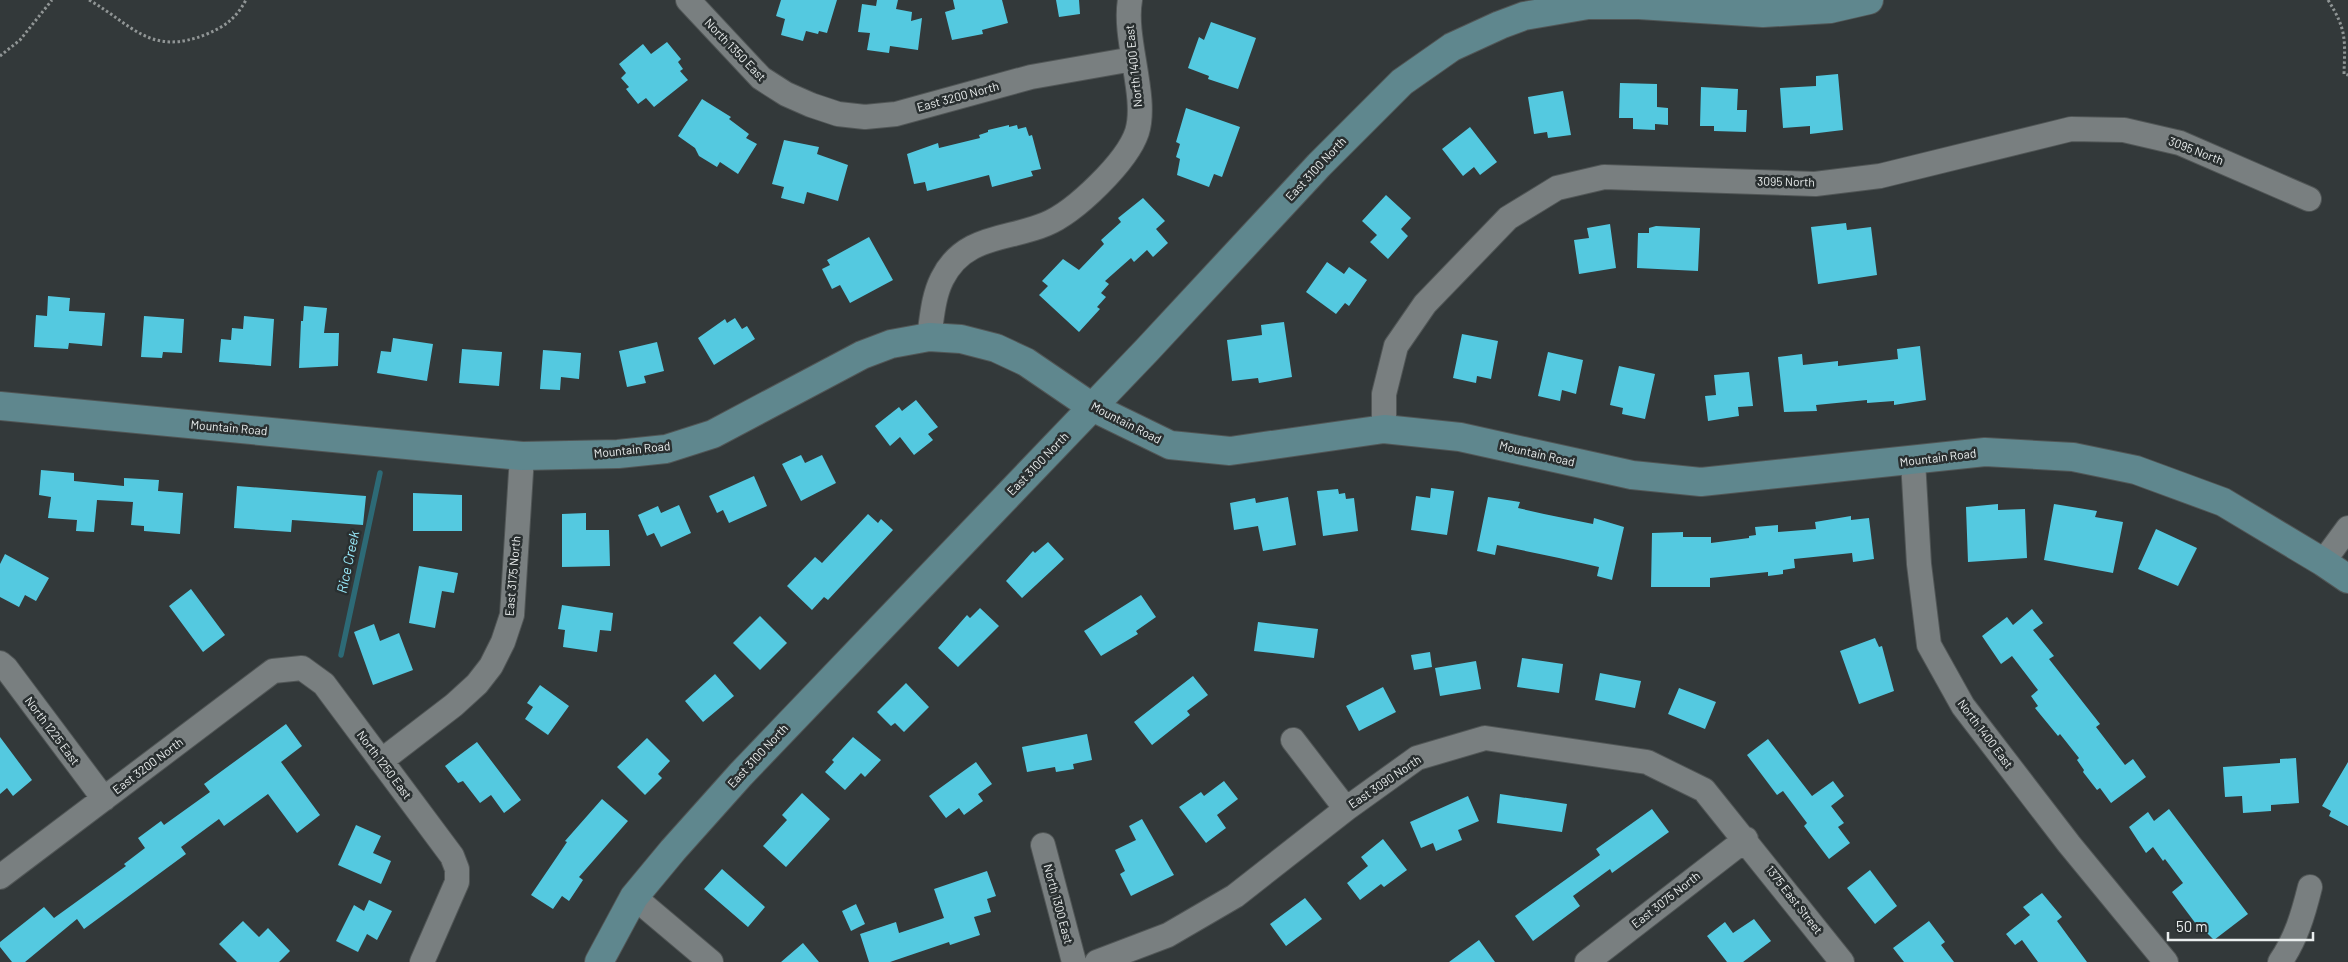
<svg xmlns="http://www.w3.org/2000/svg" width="2348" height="962" viewBox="0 0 2348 962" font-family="Barlow,sans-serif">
  <rect width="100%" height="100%" fill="#33393a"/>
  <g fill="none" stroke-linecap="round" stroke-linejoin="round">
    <path stroke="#2d6a76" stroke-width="5.5" d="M341,655l39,-182"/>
  </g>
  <path fill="#54c9e0" d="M781,0h56l-10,33 -8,-2 -1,3 -12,-3 -3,10 -22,-6 4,-16 -9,-3z
    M877,0h21l-2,9 16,3 -1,9 11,-3 -4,32 -28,-4 -1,7 -22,-3 3,-17 -12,-1 4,-28 14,2z
    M953,0h49l6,23 -26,7 1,4 -31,6 -7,-28 10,-3z
    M1056,0h23l1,14 -21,3z
    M1211,22l45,16 -18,51 -30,-10 1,-3 -21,-8 11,-31 5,3z
    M667,42l14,17 -3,3 5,7 -3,2 8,9 -34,27 -8,-9 -8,6 -12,-15 3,-2 -8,-9 5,-5 -7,-9 24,-20 8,10z
    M1838,74l5,56 -33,4v-8l-27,2 -3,-40 36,-2v-10z
    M1620,83l37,1v23l11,1v17l-13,-1v6l-22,-1v-11h-14z
    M1701,87l37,2 -1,21h10l-1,22 -32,-1v-5h-14z
    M1563,91l8,44 -23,3 -1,-6 -13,2 -6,-37z
    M702,99l29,18 -2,2 20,15 -3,4 11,6 -19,30 -18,-12 -3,5 -18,-11 -4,-8 -17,-12z
    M1186,108l54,19 -18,50 -8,-3 -5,13 -32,-12 3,-16 -4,-2 4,-13 -4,-2z
    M1009,125v2l8,-2 1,4 8,-2 3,9 3,-1 9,34 -10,2 2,5 -41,11 -3,-12 -62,16 -2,-9 -11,2 -7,-30 31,-11 1,5 41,-10 -1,-3 9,-3v-2z
    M1470,127l27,35 -17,13 -6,-8 -11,9 -21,-27z
    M784,140l35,7 -2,7 31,11 -10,36 -31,-9 -3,12 -23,-6 3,-11 -12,-3z
    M1386,195l25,23 -10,11 7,7 -20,23 -18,-17 7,-7 -15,-14z
    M1143,198l22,23 -9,8 12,14 -15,14 -6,-7 -13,12 -3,-4 -26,23 4,3 -8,9 5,4 -9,10 3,2 -21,23 -40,-37 9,-9 -6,-5 21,-22 16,11 25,-26 -3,-4 20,-18 -3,-4z
    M1846,223l1,7 24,-3 6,48 -59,9 -7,-57z
    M1610,224l6,44 -37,6 -5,-34 15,-2 -2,-10z
    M1656,226l44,2 -2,43 -61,-3 1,-35h11v-5z
    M869,237l24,43 -43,23 -10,-18 -8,4 -10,-20 8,-4 -3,-5z
    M1327,262l17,12 5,-7 18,13 -18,26 -4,-3 -9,11 -30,-22z
    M48,296l22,2 -1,13 36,2 -3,33 -33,-3 -1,6 -34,-2 2,-32 11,1z
    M304,306l23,2 -3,25h15l-1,33 -39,2 2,-47h2z
    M144,316l40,3 -2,34 -19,-1 -1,6 -21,-1z
    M244,316l30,3 -3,47 -52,-4 2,-23 10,1 1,-12 11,1z
    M735,318l7,11 5,-3 8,13 -41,26 -16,-27 27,-19 2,4z
    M1284,322l8,55 -33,6 -1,-5 -26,3 -5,-41 35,-5 -1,-10z
    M1462,334l36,7 -7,38 -14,-3 -1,7 -23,-5z
    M393,338l40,6 -6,37 -50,-8 4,-22 10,1z
    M657,342l7,29 -20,5 2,7 -19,4 -8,-36z
    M1920,346l6,54 -32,5v-4l-27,2v-3l-51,5 1,6 -33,1 -6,-55 24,-3 1,11 35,-4v5l60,-7 -1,-10z
    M462,349l40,3 -3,34 -40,-3z
    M543,350l38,3 -2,26 -18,-2 -1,13 -20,-1z
    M1548,352l35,8 -7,34 -14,-4 -2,11 -22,-5z
    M1619,366l36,8 -10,45 -23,-5 1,-6 -13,-3z
    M1749,372l4,34 -15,1 1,9 -31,5 -3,-25 11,-1 -2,-20z
    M916,400l22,27 -10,7 5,6 -19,15 -14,-18 -10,9 -15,-20 24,-19 3,4z
    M801,455l4,8 17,-8 14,28 -35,18 -19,-37z
    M41,470l33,3v8l50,5v-8l35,2 -1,11 25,2 -3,41 -36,-3v-5l-13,-1 2,-23 -36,-2 -3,32 -18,-1 1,-11 -29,-2 3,-21 -12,-2z
    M754,476l13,30 -38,17 -6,-13 -6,3 -8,-17z
    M237,486l129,10 -3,29 -71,-5 -1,12 -57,-4z
    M1431,488l23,3 -7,44 -36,-5 5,-34 14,2z
    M1338,489l1,5 6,-1 1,6 8,-1 4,33 -35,5 -6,-45z
    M413,493l49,2v36h-49z
    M1288,497l8,48 -33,6 -5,-25 -24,4 -4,-27 25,-5 1,5z
    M1488,497l32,5 -2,6 26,6 49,10 1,-6 30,9 -12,53 -15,-4 2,-9 -40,-9 -62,-13 -2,10 -18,-4z
    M1998,504v6l27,-1 2,49 -59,4 -2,-55z
    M2054,504l43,7 -2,6 28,5 -10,51 -69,-13z
    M679,505l12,28 -30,14 -7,-14 -7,3 -9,-21 20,-9 3,7z
    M586,513v17h23l1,36 -48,1v-53z
    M868,514l10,9 3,-4 12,11 -65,70 -4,-3 -12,13 -25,-24 28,-29 7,6z
    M1851,516v4l18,-2 5,41 -21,3 -1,-9 -58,6 1,9 -12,2v4l-15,2v-4l-58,6v9h-59l1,-54 31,-1v5h28v6l38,-5v-2l7,-1 -1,-8 23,-2v7l38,-3 -1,-7z
    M2156,529l41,19 -19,38 -40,-17z
    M1048,542l16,17 -42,39 -16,-17 27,-30 2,2z
    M5,554l44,24 -13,23 -11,-6 -6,12 -19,-10v-33z
    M419,566l39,7 -4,20 -12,-2 -7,37 -26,-5z
    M191,589l34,46 -22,17 -34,-46z
    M1141,595l15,22 -20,14 2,3 -37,22 -17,-25z
    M562,605l51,8 -2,18 -11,-1 -3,22 -34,-5 2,-17 -7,-1z
    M980,608l19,18 -41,41 -20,-19 29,-33 3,3z
    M2032,609l11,14 -10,7 21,26 -5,3 51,65 -4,3 29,38 8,-6 13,18 -35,26 -11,-15 -3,2 -14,-18 1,-2 -7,-10 2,-2 -19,-24 -2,2 -23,-28 3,-2 -7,-10 7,-6 -26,-34 -11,8 -19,-28 25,-19 6,8z
    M760,616l27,27 -27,27 -27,-27z
    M1258,622l60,7 -4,29 -60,-7z
    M374,624l6,17 19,-8 14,37 -40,15 -19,-53z
    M1875,638l4,9 3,-1 12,45 -35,13 -19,-53z
    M1430,652l2,15 -18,3 -3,-15z
    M1522,658l41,6 -4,29 -42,-6z
    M1476,661l5,28 -41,7 -5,-28z
    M1600,673l41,8 -6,27 -40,-8z
    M715,674l19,22 -31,26 -18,-21z
    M1193,676l15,19 -21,16 3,4 -38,30 -18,-23z
    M906,683l23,24 -25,25 -9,-9 -4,3 -14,-14z
    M540,685l29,21 -21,29 -23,-16 8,-12 -6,-4z
    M1383,687l13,25 -37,19 -13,-25z
    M1679,688l37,14 -11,27 -37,-15z
    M286,724l16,22 -21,16 39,53 -23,18 -29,-39 -44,32 -5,-7 -38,28 5,7 -102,75 -7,-10 -52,43h-13l-12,-15v-5l44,-35 10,11 72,-52 -2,-2 21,-16 -7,-10 23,-17 3,4 46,-33 -6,-8z
    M1087,734l5,26 -19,4 1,5 -18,3 -1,-5 -28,5 -5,-25z
    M0,737l32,43 -19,16 -6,-8 -7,6z
    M853,737l28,23 -16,17 -4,-4 -16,17 -20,-18 9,-10 -2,-2z
    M647,738l23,23 -12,13 4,4 -17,17 -28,-28z
    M1768,739l44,57 21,-15 11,15 -13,10 13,17 -6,4 12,16 -21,16 -25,-33 3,-3 -24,-32 -6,4 -30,-40z
    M477,742l44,58 -17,13 -13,-18 -11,8 -17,-22 -5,2 -13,-17z
    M2296,758l3,45 -28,2v6l-28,2 -1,-17 -17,1 -2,-30 57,-4v-4z
    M976,762l16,22 -14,10 5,7 -19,14 -5,-7 -13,10 -17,-22z
    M2348,762v64l-19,-10 2,-5 -9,-5z
    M1224,781l14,18 -21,16 9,13 -20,15 -27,-36 22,-15 3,4z
    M802,793l28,26 -44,48 -23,-21 24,-26 -5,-5z
    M1500,794l67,10 -5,28 -65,-9z
    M1468,796l11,25 -21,9 4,10 -26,11 -3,-8 -12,5 -11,-26z
    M602,799l26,22 -49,56 4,3 -14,21 -7,-5 -9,13 -22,-14 36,-53 -2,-1z
    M1652,809l17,23 -57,41 -2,-4 -37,27 7,10 -47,35 -18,-25 85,-61 -4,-6z
    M2169,809l79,105 -34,26 -13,-13 -2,1 -27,-36 11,-9 -18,-24 -2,2 -10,-14 -7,6 -17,-26 19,-15 6,9z
    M1142,819l32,56 -43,21 -11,-22 5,-3 -10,-21 21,-10 -7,-14z
    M356,825l25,11 -8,17 18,8 -10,23 -43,-19z
    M1383,839l24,31 -23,17 -3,-3 -21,16 -13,-17 21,-17 -7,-9z
    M722,869l43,38 -17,20 -44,-38z
    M1870,870l27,36 -22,18 -28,-36z
    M987,871l9,25 -9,3 4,13 -17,5 6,18 -30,10 -1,-3 -59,20h-21l-9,-28 36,-12 3,11 45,-15 -10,-29z
    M2042,893l20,24 -5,4 30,41h-49l-16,-22 -7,5 -9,-11 24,-19 -7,-8z
    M1305,898l17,21 -36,27 -16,-22z
    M369,900l23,11 -15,29 -10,-6 -9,18 -22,-11 18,-36 10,6z
    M856,904l9,20 -14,7 -9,-20z
    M1754,919l17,22 -28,21h-16l-20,-26 18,-14 8,11z
    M243,921l16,16 9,-9 22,23 -11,11h-42l-18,-18z
    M1929,921l16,21 -4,3 13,17h-50l-11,-14z
    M1479,940l16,22h-46z
    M803,943l16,19h-38z"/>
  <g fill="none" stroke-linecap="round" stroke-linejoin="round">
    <g stroke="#515656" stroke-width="26">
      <path id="street" d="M688,0l73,78 25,16 25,11 27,9 27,3 31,-3 135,-37 102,-18
        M929,337c3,-19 4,-40 13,-58 22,-45 67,-39 104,-55 29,-12 81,-62 91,-92 11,-35 -14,-94 -7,-132
        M1384,429v-35l12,-48 29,-42 83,-86 49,-30 47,-11 211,7 65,-8 191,-47 53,1 56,13 129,56
        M1913,461l6,103 10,81 34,61 106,138 97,118
        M2323,562l25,-34
        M0,663l6,5 98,131
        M1293,740l53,69
        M381,761l73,-56 23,-21 14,-18 12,-24 9,-27 10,-159
        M1043,845l31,117
        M0,877l273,-206 29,-3 22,16 128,172 5,13v13l-35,80
        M634,897l77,65
        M1097,962l71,-27 67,-39 111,-87 71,-51 68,-20 162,24 57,28 138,172
        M1587,962l159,-123
        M2280,962c16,-23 23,-47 30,-75"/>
    </g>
    <g stroke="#515656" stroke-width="30">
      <path id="secondary" d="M0,406l522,50 96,-2 48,-5 47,-15 149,-79 29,-11 38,-7 32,2 35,9 30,14 66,45 78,38 60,6 154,-22 76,8 172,38 69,7 284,-30 88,5 63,13 87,32 100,60 25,17
        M599,962l35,-65 39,-47 68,-76 406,-424 172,-185 83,-83 50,-35 48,-22 24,-9 64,-11h51l124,8 67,-4 39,-9"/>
    </g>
    <path stroke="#909595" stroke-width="3" stroke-dasharray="2.5 2.5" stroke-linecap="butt" d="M89,0c44,25 61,57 118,34 19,-8 29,-16 39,-34
      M2328,0c19,30 17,40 16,74l4,1
      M0,56l20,-16 32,-40"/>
    <use href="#street" stroke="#797f80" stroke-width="24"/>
    <use href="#secondary" stroke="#5f878e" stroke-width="28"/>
  </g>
  <g text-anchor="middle" stroke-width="5" stroke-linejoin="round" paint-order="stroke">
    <g font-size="12" fill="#eaeeee" stroke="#292f30">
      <text transform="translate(735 50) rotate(46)" y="4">North 1350 East</text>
      <text transform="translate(1134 66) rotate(-96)" y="4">North 1400 East</text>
      <text transform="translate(958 97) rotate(-15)" y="4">East 3200 North</text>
      <text transform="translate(2196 151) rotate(21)" y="4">3095 North</text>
      <text transform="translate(1316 169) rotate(-47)" y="4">East 3100 North</text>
      <text transform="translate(1786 182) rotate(1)" y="4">3095 North</text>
      <text transform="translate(1126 423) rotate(27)" y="4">Mountain Road</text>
      <text transform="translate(229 428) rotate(5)" y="4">Mountain Road</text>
      <text transform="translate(632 450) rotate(-6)" y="4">Mountain Road</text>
      <text transform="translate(1537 454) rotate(13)" y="4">Mountain Road</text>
      <text transform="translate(1938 458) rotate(-7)" y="4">Mountain Road</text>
      <text transform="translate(1038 464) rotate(-46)" y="4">East 3100 North</text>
      <text transform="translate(513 576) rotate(-85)" y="4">East 3175 North</text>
      <text transform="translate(52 731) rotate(53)" y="4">North 1225 East</text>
      <text transform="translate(1985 734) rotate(53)" y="4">North 1400 East</text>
      <text transform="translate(758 756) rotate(-47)" y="4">East 3100 North</text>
      <text transform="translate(384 765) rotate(53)" y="4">North 1250 East</text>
      <text transform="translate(148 766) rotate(-37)" y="4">East 3200 North</text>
      <text transform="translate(1385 782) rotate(-34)" y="4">East 3090 North</text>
      <text transform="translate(1666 900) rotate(-38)" y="4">East 3075 North</text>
      <text transform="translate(1794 900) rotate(52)" y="4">1375 East Street</text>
      <text transform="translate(1058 904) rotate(75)" y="4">North 1300 East</text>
    </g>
    <g font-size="14" font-style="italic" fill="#9aecfd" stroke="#292f30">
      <text transform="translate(348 562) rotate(-78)" y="5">Rice Creek</text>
    </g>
  </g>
  <path d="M2168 932v8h145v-8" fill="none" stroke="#eaeeee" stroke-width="2.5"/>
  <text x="2176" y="932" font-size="15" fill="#eaeeee" stroke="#292f30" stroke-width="4" paint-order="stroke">50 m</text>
</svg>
